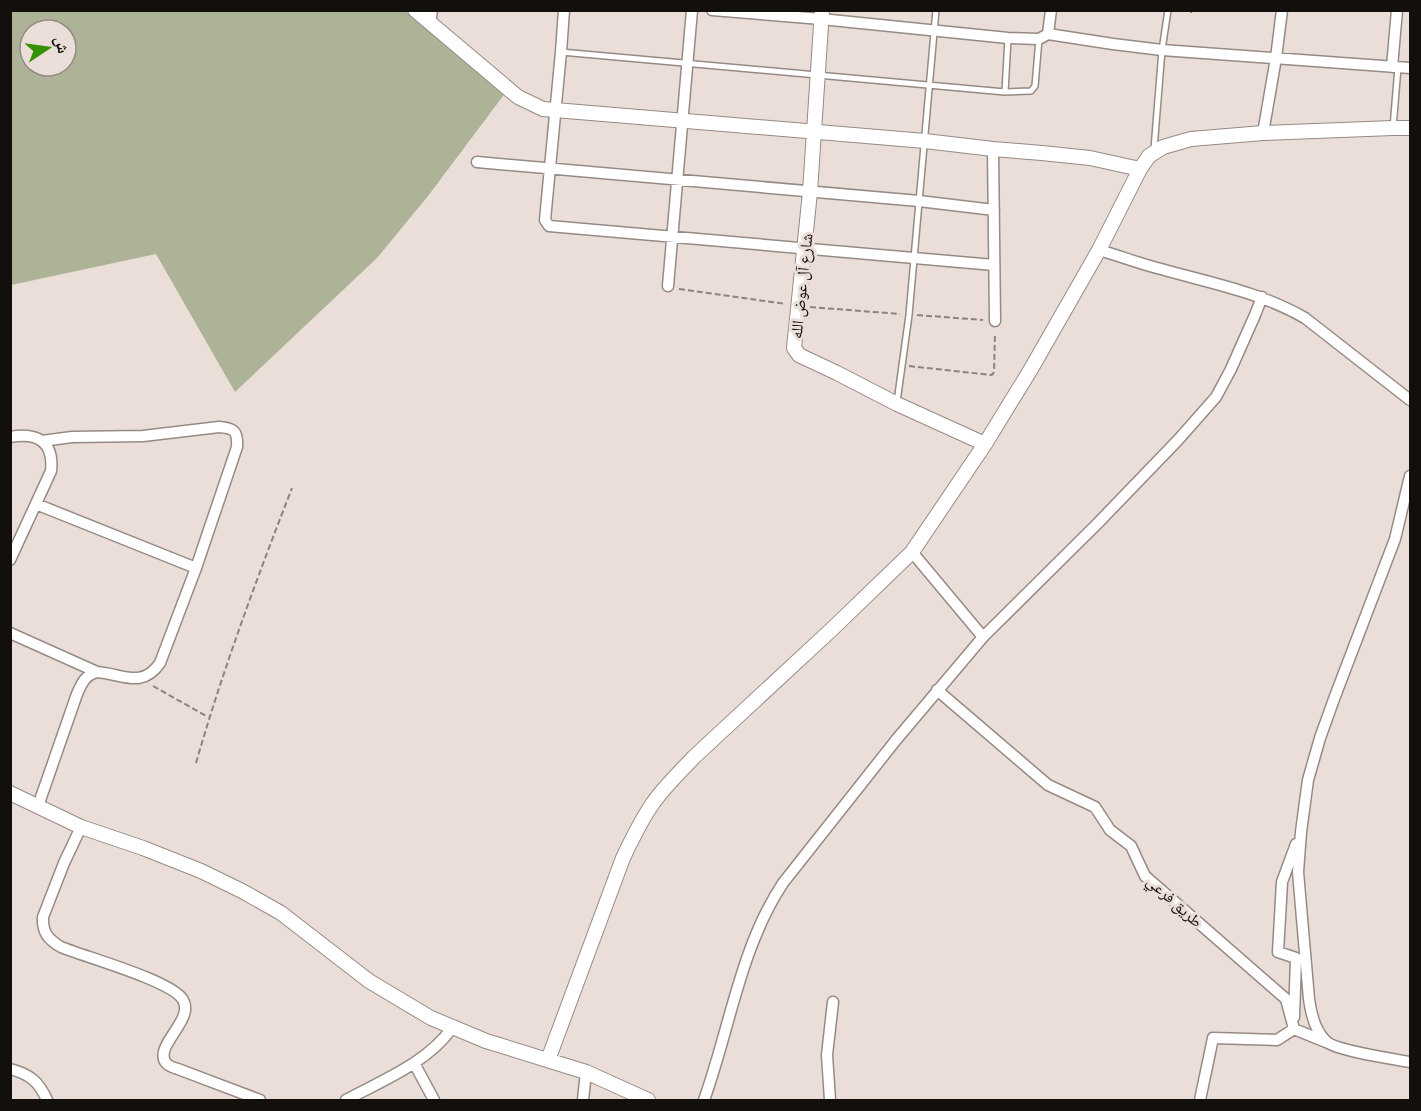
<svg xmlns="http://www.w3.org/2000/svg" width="1421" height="1111" viewBox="0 0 1421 1111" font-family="Signika,'Noto Naskh Arabic',sans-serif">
  <rect width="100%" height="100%" fill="#ebded8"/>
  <path fill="#adb396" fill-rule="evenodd" d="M10,11h404l95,77 -81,108 -51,62 -142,134 -79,-138 -145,31zM30,30h36v36h-36z"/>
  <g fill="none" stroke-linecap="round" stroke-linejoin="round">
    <g stroke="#968a84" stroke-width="8">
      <path id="service" d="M561,52l444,40 26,-1 4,-5 4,-47
        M1005,92l3,-54
        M1393,128l5,-61
        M1154,149l8,-99 6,-40
        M897,402l12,-87 27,-305"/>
    </g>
    <g stroke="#968a84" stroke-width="13">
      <path id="minor" d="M564,10l-3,42 -16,168 4,6 445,39
        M712,10l109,9 187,19 31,1 9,-5 65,10 49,6 248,18
        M430,24l2,-14
        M1048,34l3,-24
        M1392,67l5,-57
        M1263,133l13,-75 6,-48
        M993,149l2,172
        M477,162l442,39 75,9
        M1099,250c21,6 41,14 62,19 49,14 99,23 144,49l105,82
        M668,286l24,-276
        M10,437c28,-5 44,5 41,34l-41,89
        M1410,476l-15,63 -61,160 -14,39 -12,42 -7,52 -3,40 11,127c2,15 6,33 18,43 11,9 67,17 83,20
        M36,504l160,64
        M912,552l71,85
        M10,633l87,39
        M937,690l111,95 47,22 15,23 21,16 14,30 141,123 8,30
        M38,806l39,-112c5,-11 8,-19 20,-22 26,2 45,17 63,-9l36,-95 41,-121c1,-16 -3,-19 -18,-20l-76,9 -71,1 -30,4
        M81,827l-17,36 -21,54c-1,16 6,23 18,30 24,10 112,34 122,53 12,20 -30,46 -17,63 3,3 8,5 12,6l82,31
        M1294,1017l2,-59 -18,-6 4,-70 14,-38
        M414,1063l20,37
        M10,1069c20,5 29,13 37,31
        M346,1100c37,-20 81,-37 106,-72
        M583,1100l3,-28
        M704,1100c26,-72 36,-152 79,-217l113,-143 87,-103 115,-114 80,-83 38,-43 15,-28 24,-54 7,-18
        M830,1100l-3,-45 6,-53
        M1200,1100l13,-62 64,2 17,-11 32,13"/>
    </g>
    <g stroke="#968a84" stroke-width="16">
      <path id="tertiary" d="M415,10l103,87 25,12 382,32 68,8 49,4 48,5 50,11
        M822,10l-12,182 -16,156 5,7 4,2 34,16 60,31 88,40
        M10,793l71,34 62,21 58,23 41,20 39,22 88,68 62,37 55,23 100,31 62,28
        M548,1060l75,-202c9,-19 18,-38 30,-55 12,-17 27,-31 41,-46l136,-126 82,-79 73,-108 46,-75 68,-119 41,-81 9,-13 14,-9 28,-8 72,-6 130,-5h17"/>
    </g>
    <path stroke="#8c837f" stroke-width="2" stroke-dasharray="6 3" stroke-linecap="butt" d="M1191,13v-3
      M679,289l107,15
      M810,307l90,7
      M917,315l66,5
      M909,366l82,9 2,-1 1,-3 1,-38
      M153,686l55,31
      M196,763c27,-94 61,-185 96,-275"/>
    <use href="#service" stroke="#fff" stroke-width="5"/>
    <use href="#minor" stroke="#fff" stroke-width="10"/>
    <use href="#tertiary" stroke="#fff" stroke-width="14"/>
  </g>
  <g text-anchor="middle" stroke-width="6" stroke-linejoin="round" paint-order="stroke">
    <g font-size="16" fill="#130f0d" stroke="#ebded8">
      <text transform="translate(801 286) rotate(-84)" y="6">شارع آل عوض الله</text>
      <text transform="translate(1175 901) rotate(42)" y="6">طريق فرعي</text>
    </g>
  </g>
  <rect width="1421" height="1111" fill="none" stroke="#130f0d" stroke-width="24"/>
  <g transform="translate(48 48) rotate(77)"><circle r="28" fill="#ebded8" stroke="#958b87" stroke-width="1.5"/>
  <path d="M0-4.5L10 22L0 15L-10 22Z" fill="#369102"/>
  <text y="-9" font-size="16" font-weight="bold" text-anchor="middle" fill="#130f0d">ش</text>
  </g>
</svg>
